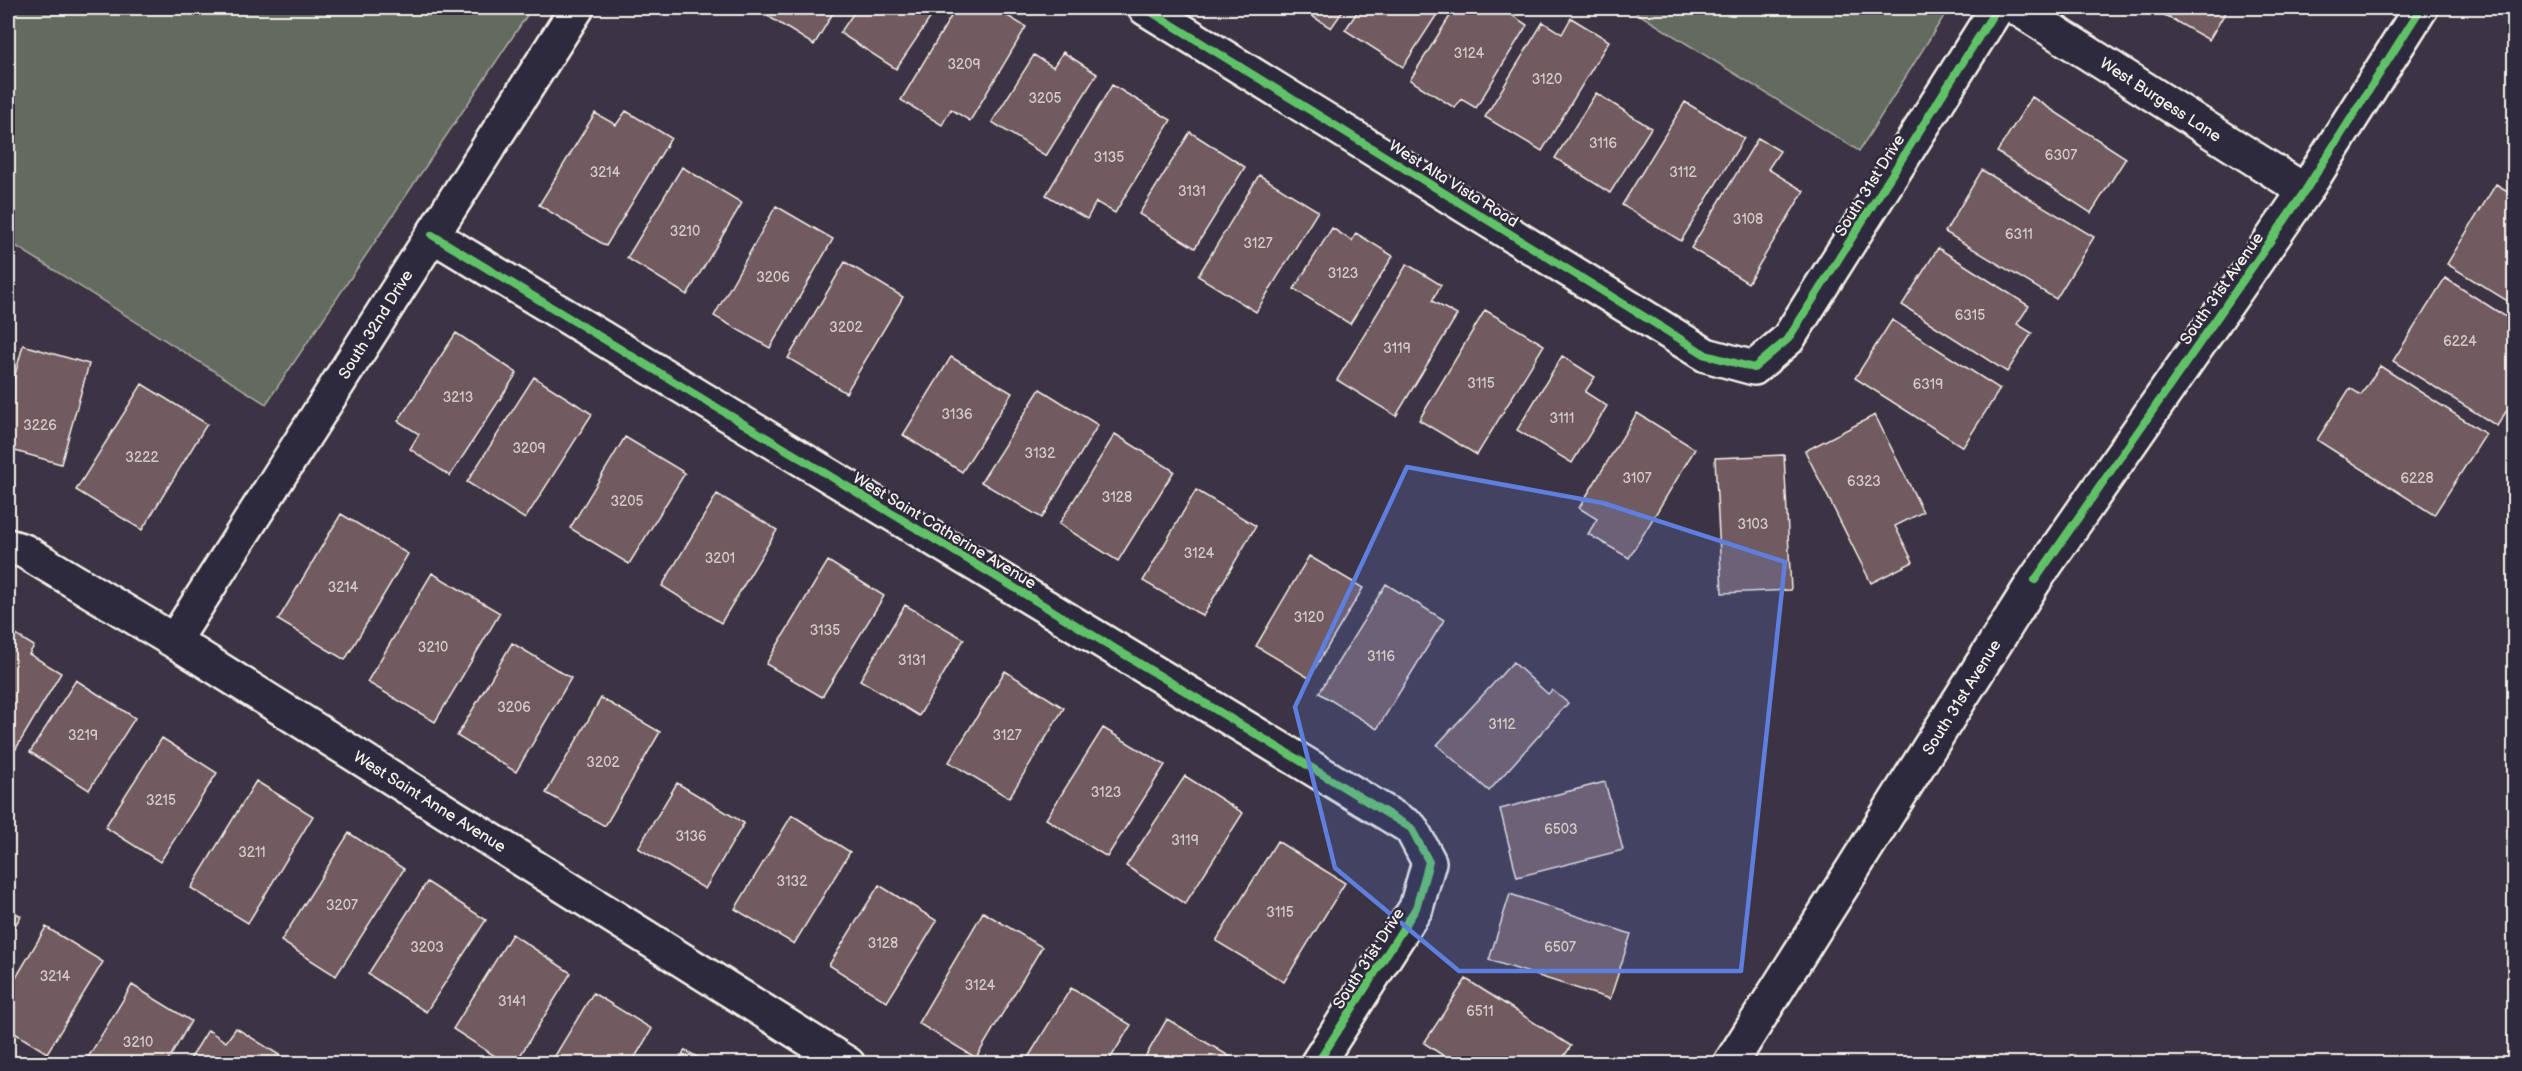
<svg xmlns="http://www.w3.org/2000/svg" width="2522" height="1071" viewBox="0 0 2522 1071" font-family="'Balsamiq Sans',sans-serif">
  <rect width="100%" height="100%" fill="#3c3444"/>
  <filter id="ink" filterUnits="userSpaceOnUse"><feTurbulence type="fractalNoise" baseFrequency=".0167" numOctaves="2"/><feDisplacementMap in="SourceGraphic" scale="12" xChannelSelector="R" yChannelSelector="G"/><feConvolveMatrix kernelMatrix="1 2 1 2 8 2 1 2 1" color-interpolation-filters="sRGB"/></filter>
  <g filter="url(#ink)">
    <path fill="#636b5f" stroke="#acaea4" stroke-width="1.5" d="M8,8h524l-266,396 -258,-163z
      M1629,8h320l-90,143z"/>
    <path fill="#715a60" stroke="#f4f1e8" stroke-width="1.5" d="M755,8h81l-22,37z
      M857,8h80l-41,61 -56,-36z
      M956,8h38l32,19 -56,94 -19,-12 -9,16 -41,-25z
      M1299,8h46l-14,20z
      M1360,8h81l-38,59 -58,-37z
      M1455,8h59l-4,6 17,11 -51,83 -15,-9 -6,9 -45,-28z
      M2152,8h76l-19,32z
      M1571,18l38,23 -67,110 -57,-34 58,-95 19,12z
      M1063,52l34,22 -51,82 -54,-34 42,-67 19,12z
      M1112,85l59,35 -56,93 -19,-11 -9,17 -41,-24z
      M1596,93l55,35 -41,65 -55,-35z
      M2032,97l94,61 -35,55 -94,-61z
      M1685,102l59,36 -63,103 -59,-36z
      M626,111l45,27 -65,108 -67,-41 56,-92 21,12z
      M1190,132l55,35 -50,81 -56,-34z
      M1758,138l22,13 -12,18 36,22 -56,92 -57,-35z
      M682,167l60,36 -55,92 -60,-37z
      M1982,170l112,67 -38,62 -111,-67z
      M1259,175l59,36 -62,101 -58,-36z
      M2496,184l18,11v110l-67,-41z
      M776,206l57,33 -63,109 -56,-32z
      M1332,228l20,13 4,-8 37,23 -43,68 -56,-35z
      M1938,248l91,58 -12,18 15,9 -25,39 -105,-67z
      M845,262l58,35 -57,96 -58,-35z
      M1407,264l34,21 -9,16 25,14 -61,101 -59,-36z
      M2445,278l69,44v77l-17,27 -104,-65z
      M1485,310l59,35 -67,110 -58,-35z
      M1892,320l108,69 -37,58 -108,-69z
      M456,333l61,40 -67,103 -40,-27 9,-15 -21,-13z
      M23,345l66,19 -28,100 -53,-15v-48z
      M1562,356l33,21 -10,15 22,14 -35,57 -55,-33z
      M951,357l61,36 -50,79 -59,-37z
      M2380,366l106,68 -52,81 -117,-75 33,-52 11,7z
      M534,377l58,37 -67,105 -58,-37z
      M142,384l65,40 -65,106 -66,-40z
      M1040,389l58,36 -56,93 -61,-36z
      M1637,413l58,36 -66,109 -41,-24 9,-15 -18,-11z
      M1875,415l48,97 -28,14 18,36 -42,21 -66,-132z
      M1115,434l59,37 -56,90 -59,-37z
      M625,437l60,36 -56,91 -59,-36z
      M1784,455l7,135 -69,3 -7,-135z
      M1196,490l60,36 -53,90 -60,-35z
      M717,494l60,36 -56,93 -59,-37z
      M341,514l67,40 -63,106 -67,-40z
      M1309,556l54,32 -54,90 -53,-32z
      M828,561l56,35 -62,101 -56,-33z
      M432,573l68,40 -65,109 -68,-40z
      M1386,584l58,36 -67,109 -58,-36z
      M905,605l59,34 -45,77 -59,-36z
      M8,630l26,16 -5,8 32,19 -53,89z
      M512,643l59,35 -55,94 -59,-36z
      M1513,662l35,32 4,-4 16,13 -79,88 -52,-46z
      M1005,671l59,37 -55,90 -60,-36z
      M76,680l59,38 -46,72 -59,-38z
      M601,698l59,34 -55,94 -59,-33z
      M1103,728l62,37 -58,92 -61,-38z
      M162,738l55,35 -57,89 -55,-35z
      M1185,776l58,37 -58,91 -59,-38z
      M256,781l57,35 -65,107 -57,-35z
      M1605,782l18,68 -106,27 -17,-68z
      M677,783l67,40 -39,66 -67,-41z
      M792,815l58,37 -56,92 -59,-35z
      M349,833l55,36 -68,107 -55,-35z
      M1277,841l68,42 -61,99 -68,-41z
      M427,882l59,38 -60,92 -58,-38z
      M879,885l58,36 -50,81 -58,-37z
      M1510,894l121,40 -21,65 -121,-39z
      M8,908l13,8 -13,21z
      M983,912l59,35 -66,111 -58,-35z
      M46,927l57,35 -56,91 -39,-24v-38z
      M512,934l59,39 -56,91h-8l-54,-35z
      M1466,979l105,67 -12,18h-103l-32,-21z
      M132,985l59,36 -25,43h-82z
      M1071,988l60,37 -24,39h-83z
      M593,993l59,36 -21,35h-81z
      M1167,1019l67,40 -3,5h-90z
      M236,1028l48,30 -4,6h-93l21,-34 18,12z
      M685,1050l24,14h-32z"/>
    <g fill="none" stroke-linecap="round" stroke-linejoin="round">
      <g stroke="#f4f1e8" stroke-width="38">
        <path id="street" d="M1145,8l561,347 48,13 34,-29 209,-331
          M2017,8l288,183
          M432,235l979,593 18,34 -13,46 -99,156
          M8,546l16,5 150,90 674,423
          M174,641l403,-633"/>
      </g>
      <g stroke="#f4f1e8" stroke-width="38">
        <path id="secondary" d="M1730,1064l305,-484 270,-389 116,-183"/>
      </g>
      <use href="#street" stroke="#2f2a3d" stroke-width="33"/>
      <use href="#secondary" stroke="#2f2a3d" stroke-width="33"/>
      <g stroke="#2f2a3d" stroke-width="11">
        <path id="cycleway" d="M1145,8l561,347 48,13 34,-29 209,-331
          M432,235l979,593 18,34 -13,46 -99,156
          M2035,580l270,-389 116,-183"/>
      </g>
      <use href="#cycleway" stroke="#61c268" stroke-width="8"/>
    </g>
  </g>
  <path fill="#5e7fdd" fill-opacity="0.2" stroke="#5e7fdd" stroke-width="4.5" stroke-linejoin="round" d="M1407,467l196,36 182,59 -44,409h-282l-124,-103 -40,-161z"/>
  <g text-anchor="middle" stroke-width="5" stroke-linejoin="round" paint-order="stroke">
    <g font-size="14" fill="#d3cbc6">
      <text x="1469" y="58">3124</text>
      <text x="964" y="69">3209</text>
      <text x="1547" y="84">3120</text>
      <text x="1045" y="103">3205</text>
      <text x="1603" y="148">3116</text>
      <text x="2061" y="160">6307</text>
      <text x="1109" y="162">3135</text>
      <text x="605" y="177">3214</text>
      <text x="1683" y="177">3112</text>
      <text x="1192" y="196">3131</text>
      <text x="1748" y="224">3108</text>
      <text x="685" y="236">3210</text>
      <text x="2019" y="239">6311</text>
      <text x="1258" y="248">3127</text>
      <text x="1343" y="278">3123</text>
      <text x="773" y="282">3206</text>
      <text x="1970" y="320">6315</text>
      <text x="846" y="332">3202</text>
      <text x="2460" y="346">6224</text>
      <text x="1397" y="353">3119</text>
      <text x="1481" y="388">3115</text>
      <text x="1928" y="389">6319</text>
      <text x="458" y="402">3213</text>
      <text x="957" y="419">3136</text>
      <text x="1562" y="423">3111</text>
      <text x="40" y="430">3226</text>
      <text x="529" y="453">3209</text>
      <text x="1040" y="458">3132</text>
      <text x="142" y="462">3222</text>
      <text x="1637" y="483">3107</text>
      <text x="2417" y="483">6228</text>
      <text x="1864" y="486">6323</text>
      <text x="1117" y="502">3128</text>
      <text x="627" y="506">3205</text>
      <text x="1753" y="529">3103</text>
      <text x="1199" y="558">3124</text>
      <text x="720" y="563">3201</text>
      <text x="343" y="592">3214</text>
      <text x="1309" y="622">3120</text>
      <text x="825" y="635">3135</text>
      <text x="433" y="652">3210</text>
      <text x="1381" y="661">3116</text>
      <text x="912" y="665">3131</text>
      <text x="514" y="712">3206</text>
      <text x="1502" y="729">3112</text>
      <text x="83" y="740">3219</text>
      <text x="1007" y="740">3127</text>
      <text x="603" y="767">3202</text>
      <text x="1106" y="797">3123</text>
      <text x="161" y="805">3215</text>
      <text x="1561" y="834">6503</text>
      <text x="691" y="841">3136</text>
      <text x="1185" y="845">3119</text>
      <text x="252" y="857">3211</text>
      <text x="792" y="886">3132</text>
      <text x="342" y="910">3207</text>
      <text x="1280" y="917">3115</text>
      <text x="883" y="948">3128</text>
      <text x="427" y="952">3203</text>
      <text x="1560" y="952">6507</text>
      <text x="55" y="981">3214</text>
      <text x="980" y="990">3124</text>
      <text x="512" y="1006">3141</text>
      <text x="1480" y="1016">6511</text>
      <text x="138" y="1047">3210</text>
    </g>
    <g font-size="16" fill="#f4f1e8" stroke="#2f2a3d">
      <text transform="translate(2161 99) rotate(33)" y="6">West Burgess Lane</text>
      <text transform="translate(1454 183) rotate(32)" y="6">West Alta Vista Road</text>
      <text transform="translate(1869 185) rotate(-58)" y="6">South 31st Drive</text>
      <text transform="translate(2221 288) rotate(-55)" y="6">South 31st Avenue</text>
      <text transform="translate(375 324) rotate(-58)" y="6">South 32nd Drive</text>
      <text transform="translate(945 530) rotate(31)" y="6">West Saint Catherine Avenue</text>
      <text transform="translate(1961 697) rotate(-58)" y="6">South 31st Avenue</text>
      <text transform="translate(430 801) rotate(32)" y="6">West Saint Anne Avenue</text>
      <text transform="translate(1368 958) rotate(-57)" y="6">South 31st Drive</text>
    </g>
  </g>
  <rect width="2522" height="1071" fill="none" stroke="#2f2a3d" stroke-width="30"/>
  <rect x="15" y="15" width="2492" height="1041" fill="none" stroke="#f4f1e8" stroke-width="2" filter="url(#ink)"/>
</svg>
